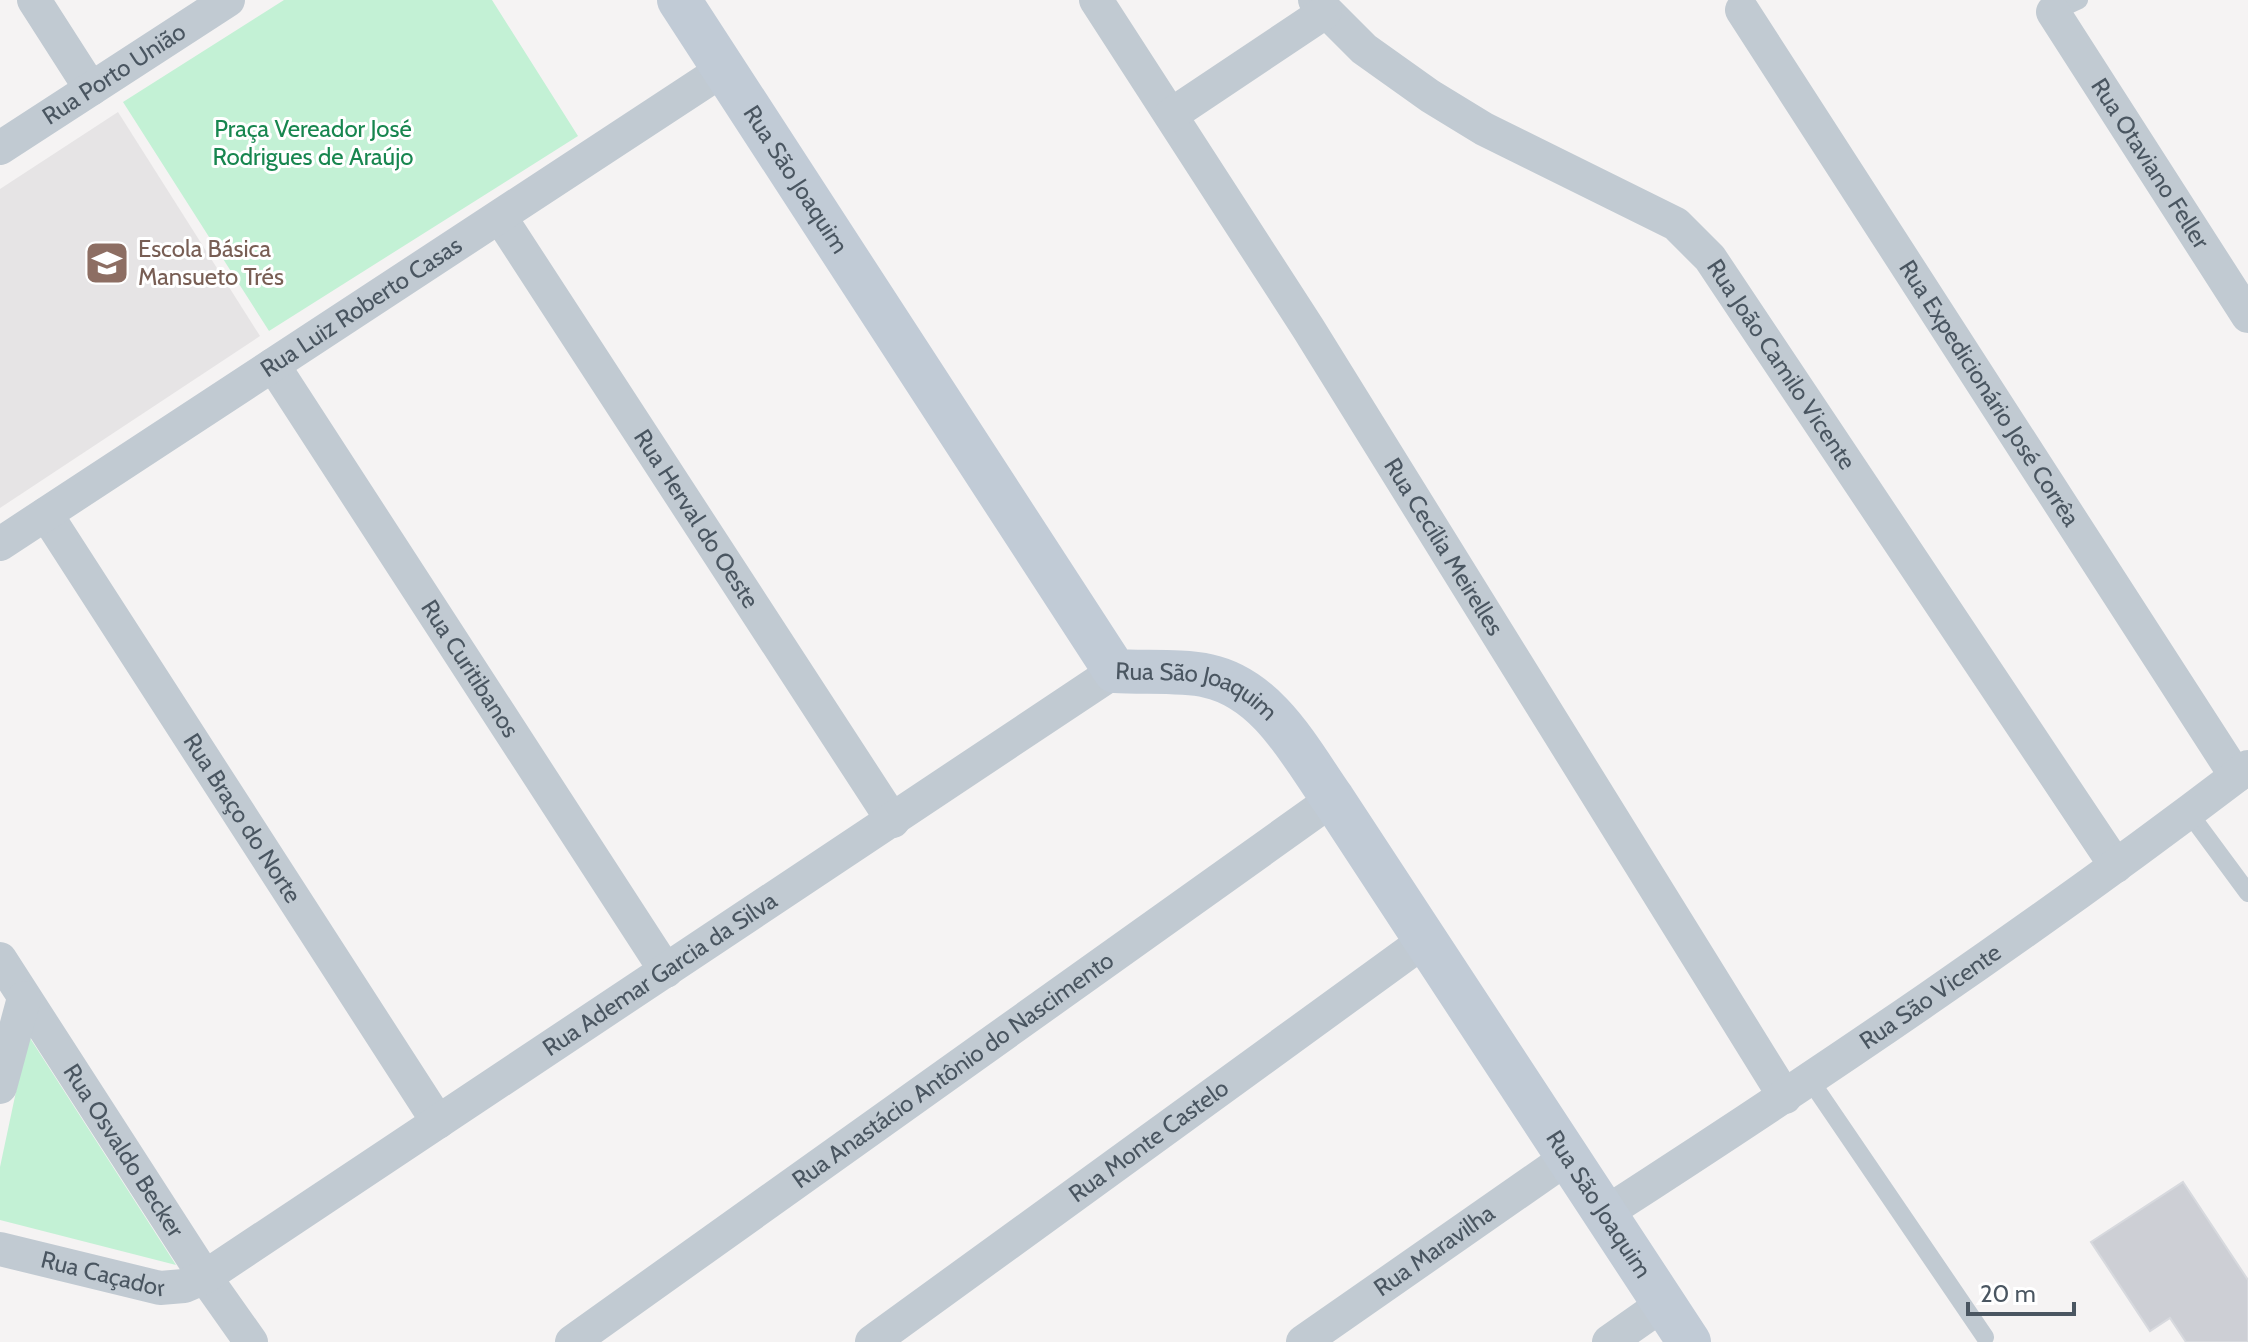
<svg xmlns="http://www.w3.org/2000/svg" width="2248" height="1342" viewBox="0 0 2248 1342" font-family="Cabin,sans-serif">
  <rect width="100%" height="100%" fill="#f5f3f3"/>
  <path fill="#e6e4e5" d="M118,112l142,224 -260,172v-319z"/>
  <path fill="#c3f1d5" d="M284,0h208l86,136 -309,195 -146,-229z
    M28,1035l148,230 -176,-45v-53z"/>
  <path fill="#cdcfd5" stroke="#d7d9de" stroke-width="2" d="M2183,1182l65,98v62h-62l-16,-24 -20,13 -59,-89z"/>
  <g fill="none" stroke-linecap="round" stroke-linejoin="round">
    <path stroke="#c1cad2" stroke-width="18" d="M2053,12l26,-12
      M2189,813l59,80
      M1810,1080l175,257"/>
    <g stroke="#c1cad2" stroke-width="34">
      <path d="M34,0l57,89"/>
      <path id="s1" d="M1096,0l212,328 477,769"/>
      <path id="s2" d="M1315,0l49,49 66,47 54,33 192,95 34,34 406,608"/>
      <path id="s3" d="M1742,10l494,766"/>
      <path id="s4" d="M2053,12l195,304"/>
      <path d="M1171,115l154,-103"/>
      <path id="s5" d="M0,148l228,-148"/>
      <path id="s6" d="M500,217l393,604"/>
      <path id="s7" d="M273,365l393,606"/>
      <path id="s8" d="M46,514l392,608"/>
      <path id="s9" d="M0,544l724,-475"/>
      <path id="s10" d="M0,959l205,318 46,65"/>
      <path d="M0,1087l24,-89"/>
      <path id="s11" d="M1604,1214c220,-142 436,-288 644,-447"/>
      <path id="s12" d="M0,1249l160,39 24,-2 21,-9 910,-606"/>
      <path id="s13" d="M572,1342l761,-543"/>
      <path id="s14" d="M872,1342l552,-401"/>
      <path id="s15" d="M1303,1342l264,-184"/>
      <path d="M1609,1342l54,-38"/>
    </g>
    <path stroke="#c1cbd6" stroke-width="44" id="s16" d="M679,0l436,671c27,2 67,-1 93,5 60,13 92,76 125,123l356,543"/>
  </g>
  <defs>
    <g id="school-square" transform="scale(2.3)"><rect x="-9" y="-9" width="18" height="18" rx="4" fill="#8d6e63" stroke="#fff"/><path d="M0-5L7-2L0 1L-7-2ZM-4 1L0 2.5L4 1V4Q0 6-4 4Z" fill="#fff"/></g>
  </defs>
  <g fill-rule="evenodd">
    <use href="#school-square" x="107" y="263"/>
  </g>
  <g text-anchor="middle" stroke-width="6" stroke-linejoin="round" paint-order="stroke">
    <g font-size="24" fill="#4a5661" stroke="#fff">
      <text dy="8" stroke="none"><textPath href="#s5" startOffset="136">Rua Porto União</textPath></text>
      <text dy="8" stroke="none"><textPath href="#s4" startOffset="180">Rua Otaviano Feller</textPath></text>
      <text dy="8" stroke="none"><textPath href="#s16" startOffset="214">Rua São Joaquim</textPath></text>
      <text dy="8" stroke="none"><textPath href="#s9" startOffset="432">Rua Luiz Roberto Casas</textPath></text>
      <text dy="8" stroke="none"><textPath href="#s2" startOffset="604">Rua João Camilo Vicente</textPath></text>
      <text dy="8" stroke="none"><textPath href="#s3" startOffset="456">Rua Expedicionário José Corrêa</textPath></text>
      <text dy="8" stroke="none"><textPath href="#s6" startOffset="360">Rua Herval do Oeste</textPath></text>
      <text dy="8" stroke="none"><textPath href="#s1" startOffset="648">Rua Cecília Meirelles</textPath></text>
      <text dy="8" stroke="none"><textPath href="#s7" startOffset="362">Rua Curitibanos</textPath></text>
      <text dy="8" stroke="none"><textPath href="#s16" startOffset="886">Rua São Joaquim</textPath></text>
      <text dy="8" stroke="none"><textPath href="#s8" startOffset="362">Rua Braço do Norte</textPath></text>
      <text dy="8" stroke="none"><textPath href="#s12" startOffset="758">Rua Ademar Garcia da Silva</textPath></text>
      <text dy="8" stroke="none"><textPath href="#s11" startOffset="392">Rua São Vicente</textPath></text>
      <text dy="8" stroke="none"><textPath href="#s13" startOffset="468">Rua Anastácio Antônio do Nascimento</textPath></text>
      <text dy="8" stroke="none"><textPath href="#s14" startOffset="342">Rua Monte Castelo</textPath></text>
      <text dy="8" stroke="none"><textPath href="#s10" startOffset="228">Rua Osvaldo Becker</textPath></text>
      <text dy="8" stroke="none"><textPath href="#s16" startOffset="1558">Rua São Joaquim</textPath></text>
      <text dy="8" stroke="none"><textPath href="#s15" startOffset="160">Rua Maravilha</textPath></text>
      <text dy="8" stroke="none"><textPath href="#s12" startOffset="106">Rua Caçador</textPath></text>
    </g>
    <g font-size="24" fill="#17864f" stroke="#fff">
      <text x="313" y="137">Praça Vereador José<tspan x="313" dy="28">Rodrigues de Araújo</tspan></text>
    </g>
    <g font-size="24" fill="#785e54" stroke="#fff" text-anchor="start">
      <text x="138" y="257">Escola Básica<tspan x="138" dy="28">Mansueto Trés</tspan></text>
    </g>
  </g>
  <path d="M1968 1302v12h106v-12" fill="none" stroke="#4a5661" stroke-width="4"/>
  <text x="1980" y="1302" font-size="24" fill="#4a5661" stroke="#ffffff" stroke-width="6" paint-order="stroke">20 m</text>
</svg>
